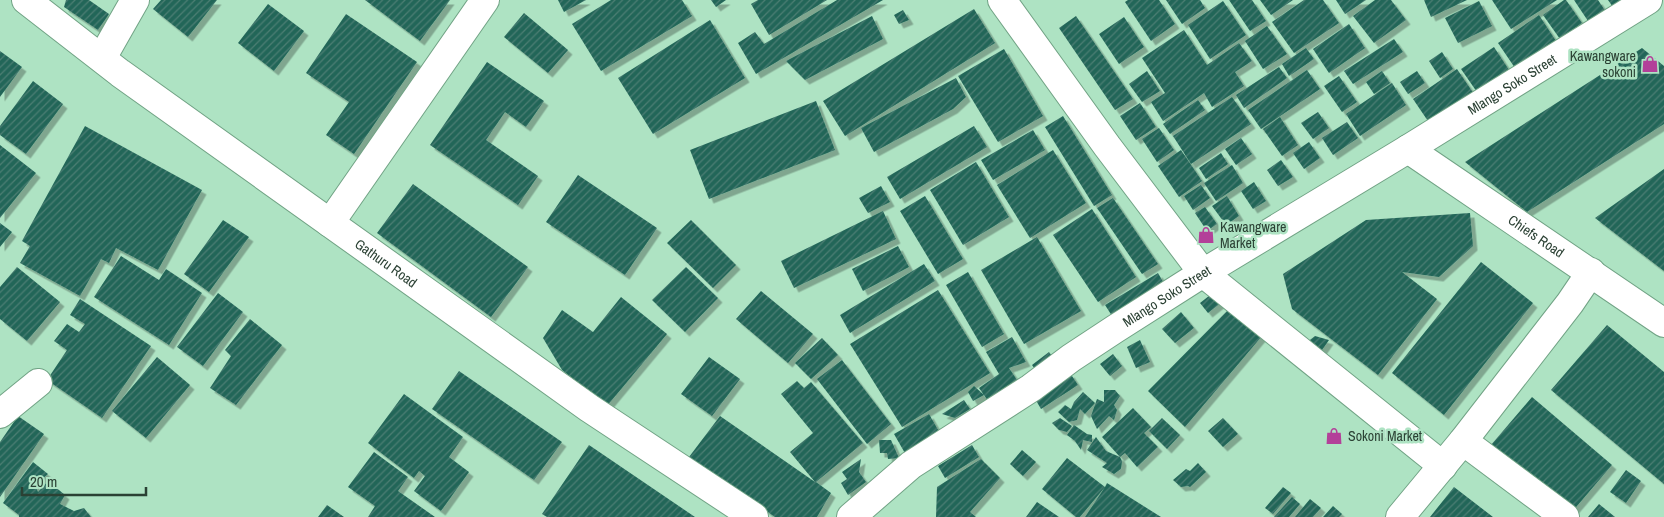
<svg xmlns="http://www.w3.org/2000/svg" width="1664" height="517" viewBox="0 0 1664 517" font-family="'Archivo Narrow',sans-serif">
  <defs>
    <pattern id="building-hatch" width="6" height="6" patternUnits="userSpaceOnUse" patternTransform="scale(1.25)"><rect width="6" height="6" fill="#246659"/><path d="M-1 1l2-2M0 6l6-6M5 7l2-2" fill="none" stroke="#4b7e73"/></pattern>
    <filter id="shadow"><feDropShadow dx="4.5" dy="4.5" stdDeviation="0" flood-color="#0004"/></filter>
  </defs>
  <rect width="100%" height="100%" fill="#aee3c3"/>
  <path fill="url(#building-hatch)" filter="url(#shadow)" d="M66,0h23l20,14 -11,16 -34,-23z
    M161,0h56l-29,37 -35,-28z
    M365,0h85l-30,41z
    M558,0h28l-22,12z
    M611,0h71l10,16 -91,55 -29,-47z
    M711,0h15l-10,7z
    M758,0h69l-58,35 -18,-31z
    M837,0h46l-127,74 -18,-31 17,-11 9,12z
    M1128,0h31l16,24 -24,17 -26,-39z
    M1166,0h34l5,8 -23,16z
    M1229,0h23l14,21 -16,10z
    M1260,0h33l-22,15z
    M1304,0h19l16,23 -45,30 -22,-31z
    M1336,0h30l-21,14z
    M1375,0h16l15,20 -32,23 -21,-27z
    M1424,0h43l-36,17z
    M1492,0h65l-46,29z
    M1564,0h2l16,23 -22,16 -17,-24z
    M1574,0h24l8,12 -16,12z
    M1608,0h21l-14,10z
    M1223,1l23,34 -36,24 -22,-34z
    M1479,1l13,25 -34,17 -13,-25z
    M268,4l36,27 -30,40 -36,-28z
    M974,9l21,34 -150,93 -22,-35z
    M903,10l6,10 -10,4 -5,-9z
    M524,13l44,37 -20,23 -44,-36z
    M346,14l71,48 -63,92 -28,-19 23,-33 -43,-29z
    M1539,15l17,26 -41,27 -17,-25z
    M872,16l11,23 -78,41 -19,-19z
    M1076,16l57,83 -18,11 -56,-82z
    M1124,17l20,30 -25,17 -20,-30z
    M710,20l35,58 -92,56 -35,-56z
    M1349,24l16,24 -36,25 -16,-24z
    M1267,26l20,28 -24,15 -18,-28z
    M1184,30l23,35 32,-22 13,18 -17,11 9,14 -32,21 -8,-14 -41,28 -12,-19 14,-9 -23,-35z
    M1394,39l9,13 -50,32 -9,-13z
    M1494,47l17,26 -32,22 -18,-26z
    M1306,48l8,11 -25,17 -7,-12z
    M1642,48l22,18v58l-137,88 -62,-50z
    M1004,49l39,67 -45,26 -40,-66z
    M0,51l22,16 -22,30z
    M1442,52l11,17 -13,9 -11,-17z
    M487,62l57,39 -18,26 -21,-15 -19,28 52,36 -20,29 -88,-60z
    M1279,67l8,11 -43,30 -8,-13z
    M1457,69l19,28 -44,30 -19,-28z
    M1307,70l13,19 -59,40 -13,-19z
    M1147,71l13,20 -18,11 -13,-18z
    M1382,71l8,12 -16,11 -8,-12z
    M1417,71l8,12 -17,11 -8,-12z
    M1339,76l18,26 -15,10 -18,-26z
    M956,78l10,19 -13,12 -79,43 -13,-24z
    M33,81l30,23 -37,50 -26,-19v-9z
    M1392,83l14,22 -46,31 -14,-22z
    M1232,97l19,27 -60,40 -18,-28z
    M1198,100l7,10 -35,24 -7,-10z
    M816,101l19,49 -126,49 -19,-49z
    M1140,103l16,24 -20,13 -16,-24z
    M1318,112l11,16 -16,11 -12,-16z
    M1063,116l49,79 -18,11 -49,-79z
    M1280,117l18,28 -16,11 -19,-27z
    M1347,122l11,16 -25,17 -11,-17z
    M85,126l117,64 -44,80 -42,-22 -7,15 -8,-4 -21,37 -60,-33 10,-17 -8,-5z
    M974,126l13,21 -87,52 -13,-22z
    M1159,128l15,22 -17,12 -15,-23z
    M1033,130l12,20 -52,30 -12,-20z
    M1241,138l11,16 -16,11 -11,-16z
    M1309,142l11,16 -16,11 -11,-16z
    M0,145l36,28 -36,45z
    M1053,150l33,53 -56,35 -33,-53z
    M1181,150l21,31 -23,16 -21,-31z
    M1221,153l7,11 -22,15 -7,-11z
    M1281,160l12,17 -15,9 -11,-16z
    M976,162l33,55 -46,28 -33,-55z
    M1232,165l11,18 -27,18 -12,-18z
    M1664,169v102l-69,-53z
    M578,175l79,53 -32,47 -79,-53z
    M1254,182l12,19 -13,8 -12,-18z
    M413,184l115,83 -37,50 -114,-84z
    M1201,185l9,13 -17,12 -9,-14z
    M881,186l9,16 -22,11 -9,-15z
    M925,196l38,63 -25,15 -38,-63z
    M1227,196l12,20 -13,9 -14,-19z
    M1113,198l45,66 -16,10 -45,-66z
    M1205,207l12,17 -10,7 -12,-18z
    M1092,209l44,68 -38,25 -45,-67z
    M883,211l13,28 -102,49 -13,-27z
    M1470,213l3,33 -34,31 -37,-5 35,27 -59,76 -86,-66 -9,-35 83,-54z
    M223,220l26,17 -40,55 -25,-18z
    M691,220l45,45 -23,23 -46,-45z
    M0,223l12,9 -12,15z
    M1037,237l44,74 -57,33 -43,-74z
    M898,246l11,21 -46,24 -11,-22z
    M121,256l38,24 7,-11 36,24 -33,52 -75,-48z
    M1481,262l52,41 -89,112 -52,-42z
    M924,264l11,17 -85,52 -10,-18z
    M17,267l43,35 -33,39 -27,-22v-32z
    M686,267l32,31 -33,34 -33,-32z
    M968,272l36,62 -22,13 -36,-62z
    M1158,273l8,14 -52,32 -9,-14z
    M938,290l52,83 -88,54 -52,-83z
    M761,291l52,43 -25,29 -52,-44z
    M1214,292l8,10 -14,11 -8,-10z
    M218,293l25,19 -40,54 -26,-19z
    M621,297l46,37 -60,72 -45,-36 -19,-32 19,-28 31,22z
    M80,299l71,47 -49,72 -55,-38 20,-30 -13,-9 13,-17 12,8 6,-8 -15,-9z
    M1228,310l34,26 -77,91 -37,-36z
    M1181,312l13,16 -19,15 -13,-14z
    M250,319l32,26 -46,60 -26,-17 21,-32 -6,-6z
    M1607,325l57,47v112l-113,-94z
    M1315,336l14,4 -9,13 -14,-10z
    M1012,337l14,25 -17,6 14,21 -30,19 -14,-20 20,-14 -13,-22z
    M822,338l16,17 -27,24 -16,-16z
    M1140,340l10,22 -14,6 -9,-21z
    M1049,352l8,11 -17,13 -8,-11z
    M1113,354l9,12 -12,10 -10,-12z
    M157,357l33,28 -44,53 -34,-27z
    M709,357l31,22 -28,37 -31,-22z
    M842,360l49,64 -24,20 -50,-65z
    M459,371l103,71 -28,38 -102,-71z
    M1070,373l8,12 -37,24 -7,-12z
    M797,381l7,7 7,-6 52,61 -47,39 15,11 -14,24h-42l-86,-60 31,-41 95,66 -25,-30 23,-19 -32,-39z
    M974,386l10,9 -11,6 -5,-9z
    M1104,390h11l5,6 -6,9 3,5 -3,10 -5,-4 -12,13 -6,-13 6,-17 7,3z
    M1083,392l12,11 -10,11 -5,-5 -3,11 -8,2 -11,-10 7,-7 6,4 3,-7z
    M404,394l59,43 -14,20 20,15 -28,39 -27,-20 11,-15 -6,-5 -5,7 -46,-35z
    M1532,397l80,68 -41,48 -80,-68z
    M964,400l6,9 -15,9 -13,-4z
    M1133,408l18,19 -7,6 14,14 -21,20 -12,-14 -5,4 2,4 -1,8 -7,5 -12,-7 5,-4 -20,-13 9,-13 10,14 14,6 -18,-20z
    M929,414l12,21 -35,20 -12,-21z
    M18,416l26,18 -44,63v-55z
    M1060,418l12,8 -5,6 -8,-2 -7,-7z
    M1162,418l18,17 -13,14 -18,-18z
    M1223,418l15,16 -15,13 -15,-16z
    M1074,425l13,9 5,1v7l-9,-2 -2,10 -6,-9 -8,-6z
    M879,440h12l8,18 -11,1 -1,-6h-7z
    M589,445l106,72h-148l-5,-3z
    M972,445l7,12 -34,21 -7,-12z
    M1022,450l14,12 -13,14 -13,-12z
    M374,452l34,25 -10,14 37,26h-67l7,-11 -27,-19z
    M1067,458l38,29 2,-4 54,34h-76l20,-30 -25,30h-4l-34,-28z
    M861,459l-2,13 7,10 -18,13 -7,-12 6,-4 -5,-7z
    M981,459l19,19 -30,34 6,5h-40l1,-30z
    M33,462l15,12 -13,11 3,7 10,-11 17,14 -5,9 14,7 10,-3 7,9h-72v-2l-16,-12z
    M1198,463l8,9 -16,15 -2,-1 -7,1 -8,-7 13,-11 4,2z
    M1626,470l15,11 -15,22 -16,-11z
    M1283,487l8,6 -18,21 -8,-6z
    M1454,487l39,30h-63z
    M1292,497l8,7 -11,13h-15z
    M1310,499l11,9 -8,9h-18z
    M1037,502l22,15h-33z
    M1599,504l16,13h-27z
    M327,505l17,12h-26z
    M1333,506l9,8 -3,3h-16z"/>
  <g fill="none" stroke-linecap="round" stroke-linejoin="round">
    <g stroke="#71a385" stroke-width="30">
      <g id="street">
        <path id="s1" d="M26,0l94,73 469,335 165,109"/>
        <path d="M1002,0l105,146 96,127 240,193"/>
        <path d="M102,58l33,-58"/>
        <path id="s2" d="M1408,149l256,174"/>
        <path d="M330,223l155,-223"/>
        <path d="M0,414l38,-31"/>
        <path d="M1463,441l102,76"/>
        <path id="s3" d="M851,517l60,-52 120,-77 40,-30 44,-29 88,-56 205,-124 240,-149"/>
        <path d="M1400,517l63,-76 107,-138 21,-31"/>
      </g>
    </g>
    <use href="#street" stroke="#fff" stroke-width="28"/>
  </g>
  <defs>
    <g id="shop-bare" transform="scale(1.35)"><path d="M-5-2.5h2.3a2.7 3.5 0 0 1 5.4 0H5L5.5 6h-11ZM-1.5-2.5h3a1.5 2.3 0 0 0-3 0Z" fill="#b34099" stroke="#aee3c3" stroke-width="2.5" paint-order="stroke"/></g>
  </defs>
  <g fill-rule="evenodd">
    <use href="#shop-bare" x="1650" y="64"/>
    <use href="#shop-bare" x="1206" y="235"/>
    <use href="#shop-bare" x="1334" y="436"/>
  </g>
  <g text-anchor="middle" stroke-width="5" stroke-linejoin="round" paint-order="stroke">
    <g font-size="14" fill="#2b4134" stroke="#aee3c3" text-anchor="start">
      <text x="1636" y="61" text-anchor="end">Kawangware<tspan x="1636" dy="16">sokoni</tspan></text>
      <text x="1220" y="232">Kawangware<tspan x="1220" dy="16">Market</tspan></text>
      <text x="1348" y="441">Sokoni Market</text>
    </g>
    <g font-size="14" fill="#2b4134" stroke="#aee3c3">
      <text dy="5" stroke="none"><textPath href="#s3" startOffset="791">Mlango Soko Street</textPath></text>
      <text dy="5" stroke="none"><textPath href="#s2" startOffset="155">Chiefs Road</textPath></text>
      <text dy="5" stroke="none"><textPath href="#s1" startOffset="446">Gathuru Road</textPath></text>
      <text dy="5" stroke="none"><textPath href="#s3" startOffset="386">Mlango Soko Street</textPath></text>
    </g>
  </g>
  <path d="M22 487v8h124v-8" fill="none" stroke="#2b4134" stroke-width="2.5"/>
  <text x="30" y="487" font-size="15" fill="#2b4134" stroke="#aee3c3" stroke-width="4" paint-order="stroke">20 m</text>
</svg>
